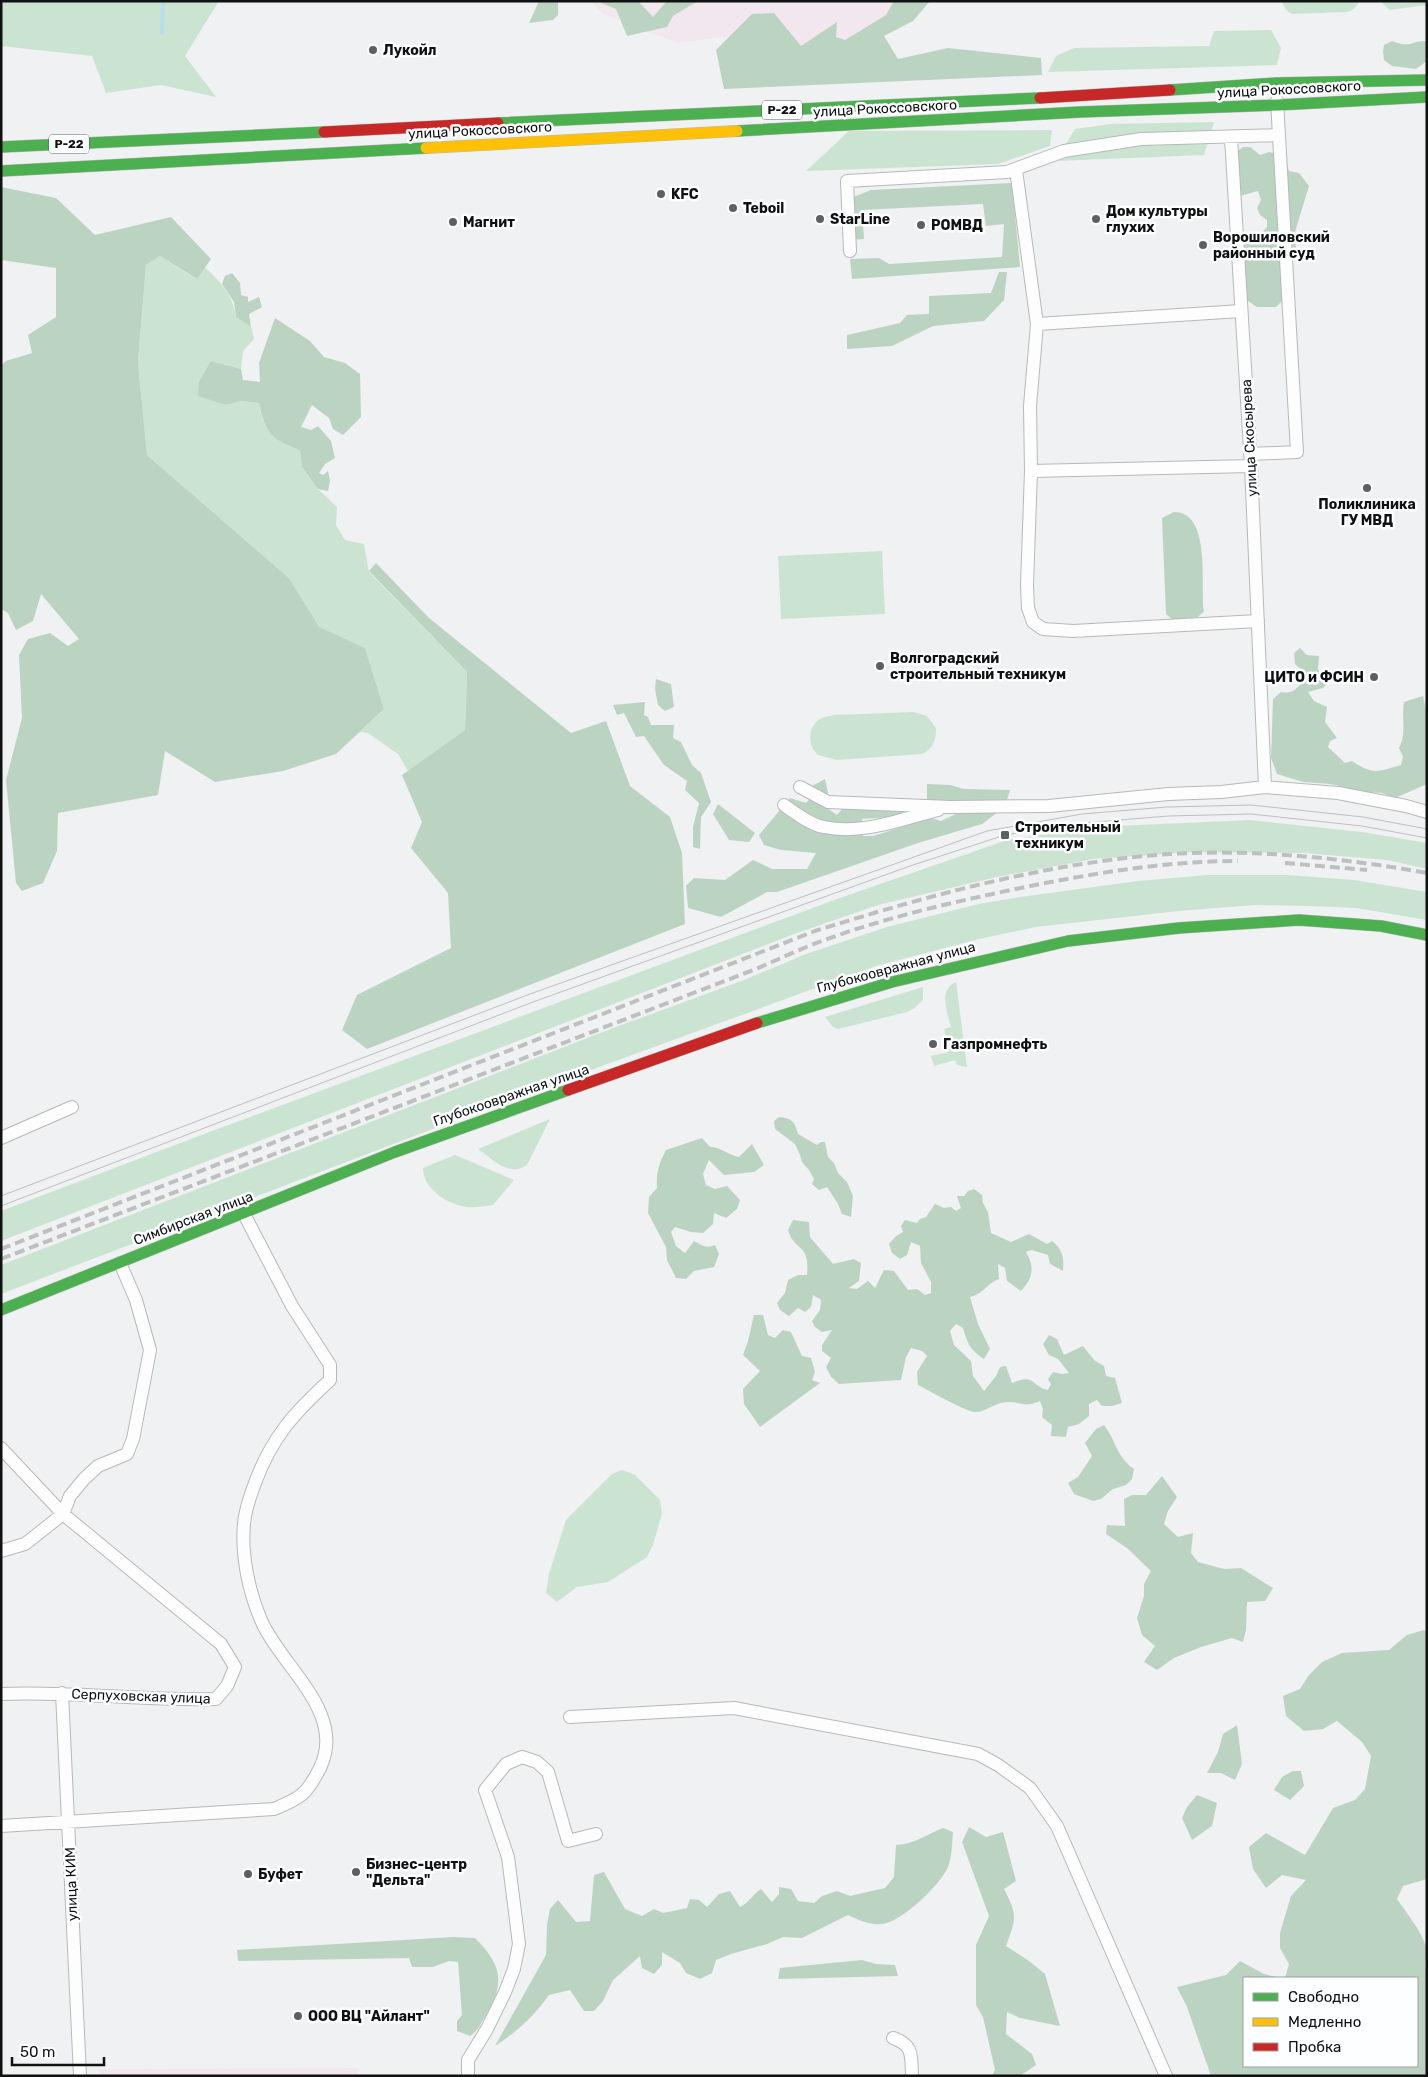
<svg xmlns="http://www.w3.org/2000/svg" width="1428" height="2077" viewBox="0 0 1428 2077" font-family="Rubik,sans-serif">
  <rect width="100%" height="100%" fill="#eff1f2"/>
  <path fill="#f3e7ef" d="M591,1h331l-27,20 -42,45 -53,-20 -54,-12 -69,9 -74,-29z
    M358,2068v8h-258l-1,-7z"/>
  <path fill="#cbe4d2" d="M1,1h218l-34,55 31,41 -55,-12 -55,8 -14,-37 -91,-10z
    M1281,1h79l-6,8 -7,3 -55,2 -6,-4z
    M1380,1h47v4l-37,5z
    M1271,30l10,18 -4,17 -229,7 8,-16 18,-8 135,-2 5,-15z
    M1214,122l-10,33 -148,6 19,-32 36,-5z
    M1052,130l-2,16 -52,18 -192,7 43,-40z
    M160,256l36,23 9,-12c16,16 27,26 31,50l15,10 3,12 -11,12 -2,18 -30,-8 15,44 15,-4 18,2c1,11 6,28 16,35 7,6 17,8 25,13l2,16 16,22 19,18 -1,18 9,15 19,4 5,28 98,100 -2,58 -57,41 -10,-17 -30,-21 -8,-1 24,-23 -19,-61 -46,-20 -30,-50 -142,-123 -9,-93 8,-97z
    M882,551l3,63 -104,5 -3,-63z
    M913,712l14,4 9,12c0,12 -2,20 -14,26l-85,6 -19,-5c-9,-8 -11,-23 -2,-33 5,-5 13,-6 19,-7z
    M1250,820l112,12 65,11v26l-40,-9 -84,-7 -110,-1 -100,7 -96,18 -119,28 -81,28 -796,308v-30l211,-80 625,-232 170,-59 87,-13z
    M1207,875h80l67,5 73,12v28l-71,-12 -47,-2 -54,-1 -76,6 -143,16 -57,12 -103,27 -378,138 -497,190v-29l612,-237 131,-48 62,-26 81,-27 92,-23 41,-7 118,-16z
    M956,982l11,85 -10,-2 -2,-5 -21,6 -3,-10 18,-4 -5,-23 7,-2c-4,-15 -13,-37 5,-45z
    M923,987v13l-10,9 -6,3 -69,17 -5,-2 -8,-10z
    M550,1119l-23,46c-17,13 -35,-6 -49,-16z
    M455,1155l59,25 -21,25c-8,1 -19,3 -27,2 -19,-3 -43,-18 -43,-39z
    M622,1470l13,5 25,25 2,13 -9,32 -6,12 -39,25 -31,5 -20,15 -11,-9 3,-19 17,-54 46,-46z"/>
  <path fill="#bbd4c2" d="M539,1h19v14l-5,5 -24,3z
    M602,1h36l15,16 14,-16h31l-25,15 -6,11 -40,9 -11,-27 -15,-6z
    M894,1h36l-17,20 -29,15 14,23 50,-11 93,10 1,17 -318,14 -8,-39 36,-36 22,-1 27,33 36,-24 -1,15 9,3 41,-25z
    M1392,41c20,8 19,-1 35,0v20l-11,8 -24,-3 -8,-6 -1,-9 1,-6z
    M1243,147h7l10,8 9,-3 14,2 6,17 10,2 10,13 -14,46 1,20 -4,8 -8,39 -8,8h-19l-15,-10 -10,-52 15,-10 11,2 9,-10v-7l-7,-5 -3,-7 4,-8 -3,-9 -22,6 -2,-43z
    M1012,183l8,84 -168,12 -2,-20 29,-1 10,6 113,-7 2,-33 -18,2 -3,-22 -121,6 2,29 -13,1v-42l20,-8z
    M1,187l55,11 39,37 76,-18 40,42 -14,20 -37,-23 -14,9 -8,97 9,93 142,123 30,49 46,21 19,61 -48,45 -53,17 -68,11 -50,-31 -7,44 -100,18 -1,38 -14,32 -21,8 -6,-8 -10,-103 16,-62 -3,-63 9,-16 22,-6 18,13 11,-7 -38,-45 -8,27 -17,9 -8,-17 -7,-4v-244l5,-4 26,-8 -4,-18 28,-18v-49l-55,-8z
    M999,272h8l-3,28 -20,21 -51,5 -41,20 -45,3v-14l53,-12 7,-8 22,-1v-18l62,-3z
    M232,273l8,10 1,12 7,2v5l11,-5 3,10 -13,7 2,13 -15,-10 -2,-15 -12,-18 3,-8z
    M275,318l35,23 14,16 21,6 15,11 1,43 -18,18 -10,-6 -4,-11 -17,-13 -11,22 10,3 7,-4 13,15 4,17 -10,6 -6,9 4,2 5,-4 2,10 -2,10 -10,-2 -16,-22 -2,-16c-8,-5 -18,-7 -25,-13 -10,-7 -14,-24 -16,-35l-18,-2 -15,4 -28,-9 1,-14 12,-21 30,8 2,11 17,2 -1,-19z
    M1174,512c38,0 26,74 30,99l-6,6 -25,3 -7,-6 -4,-96z
    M376,563l53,55 142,115 35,-12 24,65 40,31 12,36 3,71 -318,125 -25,-19 15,-35 94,-47 -3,-55 -37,-45 11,-26 -20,-47 63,-45 2,-58 -98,-101z
    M1300,648l7,7 12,1 -1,13 9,15 -4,4 -15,4 6,9 13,6 -2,15 12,16 -7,3 -2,6 17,16 7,-2c21,14 25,11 49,4l2,-8 -4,-9c8,-14 2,-31 5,-46l19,-6 4,19v69l-32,14 -13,-5 -16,-1 -36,-8 -27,-2 -26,-8 -6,-16 2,-59 8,-7c16,3 17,-8 27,-16l-13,-12 -1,-11z
    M656,679l15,5 3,23 -9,4 -7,-6 -3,-16z
    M645,702l-1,13 4,2 3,8h23l-1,13 8,4 11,23 9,8 10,29 -10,15 -1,32 -7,-2v-20l6,-24 -14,-13 2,-9 -23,-16 -20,-29 -8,1 -12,-24 -7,2 -4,-10z
    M825,779l3,14 -9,9 18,13 5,-6h67l-5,7 -42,3 1,17h10l58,-18 10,3 19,-9 -33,-12v-16l23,1 14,4 46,1 -5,17 -23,17 -64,19 -141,49h-10l-46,25 -33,-9 -2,-22 8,-8 31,2 28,-20 19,9h35l9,-16 -35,-3 -17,-5 -5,-10 31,-37 16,5 10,-11 -4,-6z
    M718,804l37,29 -6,9 -20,-2 -16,-26z
    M779,1117c13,1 16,5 19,17l19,11 4,-3h4l3,15 6,6 4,10 9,9 6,14 -2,21 -9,-3 -4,-10 -11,-17 -8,3 -7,-6 2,-5 -5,-9 -7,-8 -2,-7 -5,-11 -20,-15 -1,-8z
    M702,1138l8,9c11,0 18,8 29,10l13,-13 12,21 -10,7 -30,3 -15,-15 -6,14 3,11 9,4 12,-3 13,14 -3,9 -11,9 -12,-5 -1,11 -10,9 -12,-1 -16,-5 -4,5 5,14 9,7 9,-12c7,4 13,8 21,4l4,9 -5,13 -20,4 -8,8 -10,-1 -9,-18 -1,-13 -18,-34 1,-16 8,-9c-1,-15 2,-25 9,-38z
    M974,1189l8,6 1,8 5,9 3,21 20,9 18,-8 18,10 5,-3c11,9 12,16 11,30l-13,-7 -2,-9 -17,-5 -5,2c9,16 7,26 -5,39l-14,-10 -2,-13 -7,-4 1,15c-13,5 -14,14 -29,18l8,27 12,25 -6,10c-15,-10 -16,-15 -21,-31l-7,-4 -6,7 4,14 17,16 2,15 11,15 12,-15 4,-9 6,-1 6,17c23,-10 19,3 36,7l3,-6 -3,-5 5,-7 9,2 7,-1 -11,-14 -9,-4 -6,-11 6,-9 8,4 7,16 19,-9 11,14 10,6 2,10 9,2 7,25 -10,3h-10l-5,-6 -8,4v12l-10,8 -11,3 -2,10 -15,-1 1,-11 -10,-8 1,-8 -3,-8c-17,7 -17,1 -33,1 -12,0 -22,11 -33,10 -9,-1 -46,-22 -56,-27l-1,-13 10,-16 -5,-5 -11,-3 -5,9 -5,23 -62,4 -8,-7 -5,-10 5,-9 -9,-7v-6l10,-15 -10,2 -7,-5 -3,-6 8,-11 1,-10 -8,-5 -2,12 -6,5 -7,-4 -9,8 -9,-6 -3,-7 8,-10 3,-13 10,-5h9c3,-33 -12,-22 -19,-45l5,-10 16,2 1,15 23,27 21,-5 7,4 -2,18 -10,7 8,1 11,-8 7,7 9,-18 10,1 14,19 9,-1 8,6 6,-2v-11l-10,-19 -1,-17 -9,-4 -4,13 -7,4 -8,-6 -3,-9 6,-7 8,-5 -2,-6 4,-6 12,3 3,-4 6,-2 9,-13 9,4 7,-1 5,4 5,-3 -4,-12h7l4,-5z
    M754,1315h9l5,20 7,3 8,-8 8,2 11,24 9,2 4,14 -3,8 8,3 -60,44 -16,-23 -1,-15 17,-18 -17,-16 5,-14z
    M1104,1425c13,17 11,30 30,44l-2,10 -6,6 -13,4 -12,10 -8,2 -19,-7 -6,-11 10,-6 14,-21 -7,-13 11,-14z
    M1162,1476l15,21 -9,14 -4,13 14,13 15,-4 -2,20 7,9 26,7 17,-1 32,20 -8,13 -18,1 -1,28 -3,12 -11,-4 -31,9 -27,11 -17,12 -13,-8 11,-16 -13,-11 -5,-17 7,-22v-12l7,-13 -24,-23 -21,-14 1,-9 18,1 -1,-27 8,-4h14z
    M1424,1630l3,2v247l-24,7 -6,13c8,12 26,34 29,48 2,9 -3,17 1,27v102h-216l-24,-69 -10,-20 49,-12 14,-14 24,13 17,4h-37v88h173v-88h-132l4,-14 -9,-16v-15l11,-37 15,-16 -24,-5 -16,13 -13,-19 -4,-22 17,-14 39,22 28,-47 22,-8 10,-11 6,-33 -9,-14 -25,-21 -14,8 -19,2 -18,-15 -3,-20 17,-7 9,-14 13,-13 20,-9 47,-3 18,-15z
    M1237,1725l5,39 -7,16 -14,-7h-14l11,-21 5,-18z
    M1293,1771h8l3,15 -14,14 -16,-10 8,-13z
    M1197,1795l20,8 -5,23 -20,14 -10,-22 5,-11z
    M969,1827l17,10 17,-5 13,49 -12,8c14,27 12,29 2,57l23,15 16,13 15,52 -40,-8 -13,-6 -1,22 26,20 4,11 -16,11h-28l3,-6 -12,-53 -7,-12v-60l13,-29 -27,-74z
    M943,1828l10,4c-1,11 -1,25 -5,35 -7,17 -48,57 -67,57 -12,1 -22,-4 -33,-9l-46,23 -19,-1 -16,7 -36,10 -15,6 -4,13 -12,6 -14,-6 -6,-10 -18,-11v13l-8,9 -12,-6 -2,-12 -27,24 -10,21 -9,10h-10l-14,-21 -21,5c-16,22 -31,36 -54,51l51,-91 1,-30 3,-16 8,-9 18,22 14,-1 4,-46 10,-3 21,37 17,7 12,-7 9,4 24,-5 3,-9 9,1 8,7 12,-13 11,-3 10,16c9,-4 13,-13 21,-18l11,13 7,-8v-7l12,2 7,12 16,2 8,-7 15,-5 13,5 35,-8 9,-11 2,-32c19,-1 29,-10 47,-17z
    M453,1937l22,1c26,26 31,44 11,77 -5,8 -8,16 -16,21l-13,-5v-10l5,-6 -4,-53 -9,-1 -16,6h-21l-3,-9 -171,3 -1,-11z
    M862,1960l14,4 19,1 3,11 -120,3 2,-11z"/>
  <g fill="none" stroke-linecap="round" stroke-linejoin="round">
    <path stroke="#b5deef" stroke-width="4" d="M162,33l1,-32"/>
    <g stroke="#b7b9b9" stroke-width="14">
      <path id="street" d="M1231,138l20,328 14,321
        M1016,170l21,154
        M850,251l-3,-70 160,-9 57,-21 77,-12 138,-4
        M1250,454l47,-2 -20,-351
        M1251,466l-220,5 -4,114 1,23 5,14 10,7 30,2 185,-10
        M1031,471l-1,-65 7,-82 204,-13
        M800,787l28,15 122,5 99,-1 119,-12 53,-2 44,-5 73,6 68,13 21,6
        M784,805c11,8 27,20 40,22 38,8 78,-8 114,-17
        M1,1138l71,-31
        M1,1448l62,66 158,130 14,23 -8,19 -11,13c-72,2 -143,-8 -215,-5
        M1,1551l24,-7 38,-30 7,-18 14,-17 14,-13 29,-12 6,-15 17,-89 -14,-50 -16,-37
        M62,1693l18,383
        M570,1717l164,-9 244,46 20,11 32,23 27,38 109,250
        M1,1826l273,-17c27,-11 33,-15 46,-41 27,-56 -39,-101 -59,-148 -12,-28 -20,-65 -17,-96 1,-14 6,-28 11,-41 17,-46 39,-70 75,-103v-15l-38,-59 -48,-92
        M893,2038c21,7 18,18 19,38
        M468,2076v-16l19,-31 18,-37 9,-23 5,-25 -11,-87 -23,-67 21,-26 16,-7 15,5 11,10 20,69 28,-7"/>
    </g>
    <g stroke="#b7b9b9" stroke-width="12">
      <path id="fast" d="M1170,90l106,-7 151,-3
        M498,123l542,-25
        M737,131l343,-19 198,-7 149,-8
        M1,147l323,-15
        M1,171l425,-23
        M757,1023l135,-41 176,-41 111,-13 120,-8 82,6 46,9
        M1,1310l394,-158 173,-62"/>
    </g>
    <g stroke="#b7b9b9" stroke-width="12">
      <path id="slow" d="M426,148l311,-17"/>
    </g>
    <g stroke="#b7b9b9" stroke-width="12">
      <path id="jam" d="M1040,98l130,-8
        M324,132l174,-9
        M568,1090l189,-67"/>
    </g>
    <use href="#street" stroke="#fdfdfd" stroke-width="12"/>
    <use href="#fast" stroke="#4caf50" stroke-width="11"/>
    <use href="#slow" stroke="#ffc107" stroke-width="11"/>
    <use href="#jam" stroke="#c62828" stroke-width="11"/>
    <path stroke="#bebfbf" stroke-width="1" d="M1,1196l529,-202 457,-163 95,-17 85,-7 84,-2 112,12 64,12
      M1,1206l532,-204 377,-136 95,-31 78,-12 85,-7 83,-2 111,12 65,12"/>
    <path stroke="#bebfbf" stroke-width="4" stroke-dasharray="10 5" stroke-linecap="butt" d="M1285,863l82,7
      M1,1249l814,-318c115,-36 234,-69 355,-77 86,-5 173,4 257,19
      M1,1259l755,-290c21,-9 42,-19 63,-27 70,-26 143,-42 216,-57 67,-13 134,-24 203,-24"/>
  </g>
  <g fill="#5e5f60" stroke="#fdfeff" stroke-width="2">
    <circle cx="373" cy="50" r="5"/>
    <circle cx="661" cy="194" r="5"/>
    <circle cx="733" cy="208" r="5"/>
    <circle cx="820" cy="219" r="5"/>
    <circle cx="1096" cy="219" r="5"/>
    <circle cx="453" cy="222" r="5"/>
    <circle cx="921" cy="225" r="5"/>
    <circle cx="1203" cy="245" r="5"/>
    <circle cx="1367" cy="488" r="5"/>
    <circle cx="880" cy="666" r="5"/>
    <circle cx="1374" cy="677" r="5"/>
    <rect x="1000" y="830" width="10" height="10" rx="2.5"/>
    <circle cx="933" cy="1044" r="5"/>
    <circle cx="356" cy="1872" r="5"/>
    <circle cx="248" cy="1874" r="5"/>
    <circle cx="298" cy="2016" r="5"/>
  </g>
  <g text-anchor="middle" stroke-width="5" stroke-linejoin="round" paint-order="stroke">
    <g fill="#fdfeff" stroke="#575858" stroke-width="1">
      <rect x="762" y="100.5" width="40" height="19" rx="4"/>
      <rect x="49" y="134.5" width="40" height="19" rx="4"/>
    </g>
    <g font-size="12" font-weight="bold" fill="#101111">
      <text x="782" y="114">Р-22</text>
      <text x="69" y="148">Р-22</text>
    </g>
    <g font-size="14" font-weight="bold" fill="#101111" stroke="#fdfeff" text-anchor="start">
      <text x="383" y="55">Лукойл</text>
      <text x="671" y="199">KFC</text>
      <text x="743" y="213">Teboil</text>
      <text x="1106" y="216">Дом культуры<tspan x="1106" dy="16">глухих</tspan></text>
      <text x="830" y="224">StarLine</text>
      <text x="463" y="227">Магнит</text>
      <text x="931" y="230">РОМВД</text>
      <text x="1213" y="242">Ворошиловский<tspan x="1213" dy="16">районный суд</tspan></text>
      <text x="1367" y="509" text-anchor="middle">Поликлиника<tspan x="1367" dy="16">ГУ МВД</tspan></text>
      <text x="890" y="663">Волгоградский<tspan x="890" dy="16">строительный техникум</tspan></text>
      <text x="1364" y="682" text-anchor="end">ЦИТО и ФСИН</text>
      <text x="1015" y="832">Строительный<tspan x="1015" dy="16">техникум</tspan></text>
      <text x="943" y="1049">Газпромнефть</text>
      <text x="366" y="1869">Бизнес-центр<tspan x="366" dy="16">"Дельта"</tspan></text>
      <text x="258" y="1879">Буфет</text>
      <text x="308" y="2021">ООО ВЦ "Айлант"</text>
    </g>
    <g font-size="14" fill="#101111" stroke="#fdfeff">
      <text transform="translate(1289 89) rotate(-3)" y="5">улица Рокоссовского</text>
      <text transform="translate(885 108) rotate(-3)" y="5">улица Рокоссовского</text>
      <text transform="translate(480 130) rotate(-3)" y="5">улица Рокоссовского</text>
      <text transform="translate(1249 438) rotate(-93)" y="5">улица Скосырева</text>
      <text transform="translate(896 967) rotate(-15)" y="5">Глубокоовражная улица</text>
      <text transform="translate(511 1095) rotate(-19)" y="5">Глубокоовражная улица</text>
      <text transform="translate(193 1218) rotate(-21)" y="5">Симбирская улица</text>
      <text transform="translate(141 1696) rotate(2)" y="5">Серпуховская улица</text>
      <text transform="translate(71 1884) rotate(-92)" y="5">улица КИМ</text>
    </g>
  </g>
  <rect width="1428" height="2077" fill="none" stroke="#101111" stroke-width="5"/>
  <rect x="1243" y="1977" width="175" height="90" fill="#fdfeff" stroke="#9e9fa0"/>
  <rect x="1253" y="1993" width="25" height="8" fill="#4caf50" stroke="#9e9fa0"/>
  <text x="1288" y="2002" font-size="15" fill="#101111">Свободно</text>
  <rect x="1253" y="2018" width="25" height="8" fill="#ffc107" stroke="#9e9fa0"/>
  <text x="1288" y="2027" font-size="15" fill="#101111">Медленно</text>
  <rect x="1253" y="2043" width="25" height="8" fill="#c62828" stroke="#9e9fa0"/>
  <text x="1288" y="2052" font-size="15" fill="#101111">Пробка</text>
  <path d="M12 2057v8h92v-8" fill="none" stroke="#101111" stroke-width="2.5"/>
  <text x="20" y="2057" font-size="15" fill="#101111" stroke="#fdfeff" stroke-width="4" paint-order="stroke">50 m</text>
</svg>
